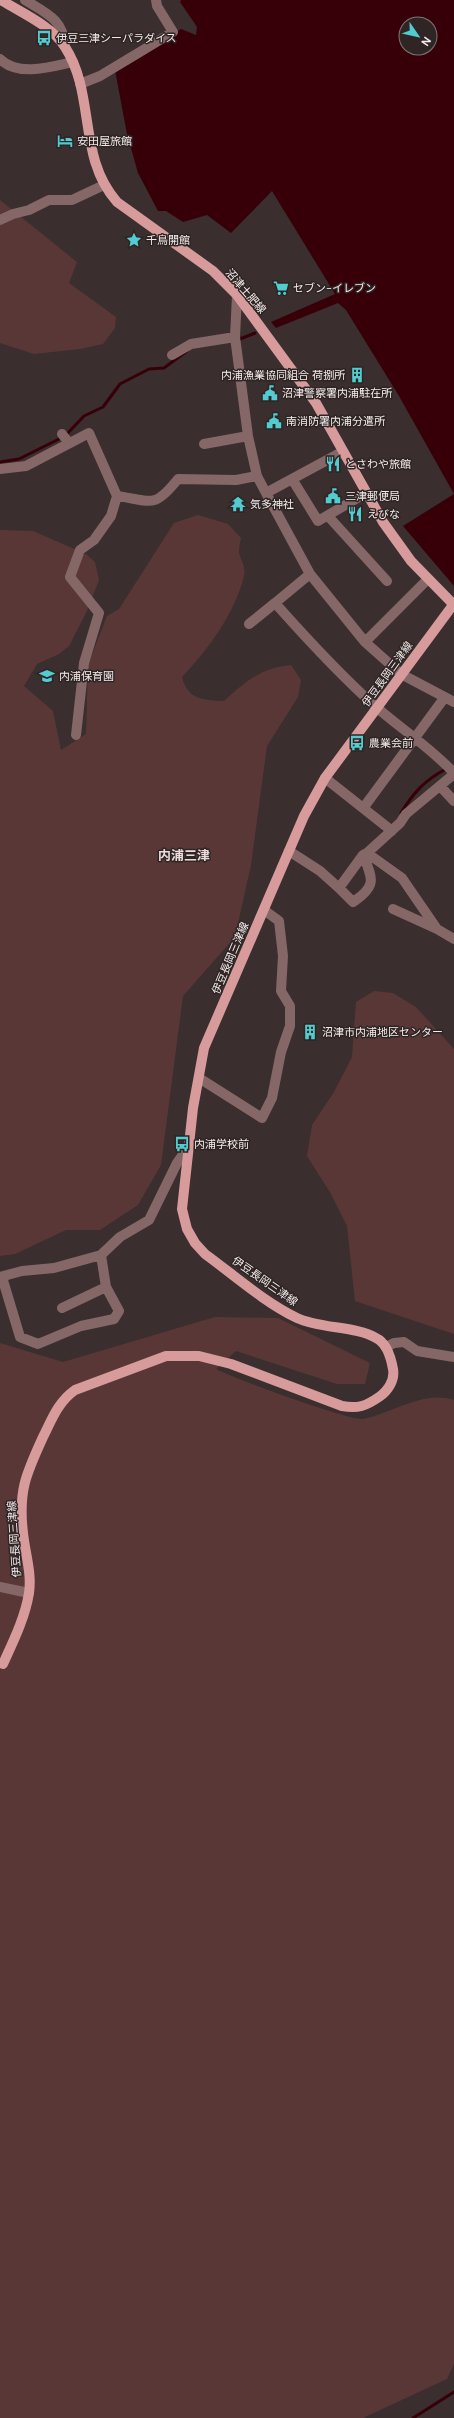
<svg xmlns="http://www.w3.org/2000/svg" width="454" height="2418" viewBox="0 0 454 2418" font-family="'DM Sans','Noto Sans JP',sans-serif">
  <rect width="100%" height="100%" fill="#3a2e2e"/>
  <path fill="#5a3737" d="M0,200l77,62 -8,21 47,34 -1,11 -12,16 -23,5 -46,5 -34,-11z
    M198,515l30,9 13,14c-1,4 -2,10 -2,15 2,8 7,13 5,23 -9,37 -36,74 -62,101 6,23 21,23 42,24 22,-20 37,-33 67,-36l10,15 -3,17 -31,49 -16,119 -16,72 -52,59 -22,169 -23,40 -38,25h-34l-51,24 -15,2v-726l33,1 53,23 9,8 4,18 -12,31 -18,35 -10,8 -22,10 -13,22 29,25 8,39 25,-16 2,-69 19,-49 12,-7 55,-86z
    M374,991l19,2 23,14 38,42v285l-99,-33 -8,-75 -16,-32 -24,-38 5,-31 22,-33 18,-35 4,-55z
    M215,1317l63,1 92,45 -5,21h-28l-101,-33 -20,18c16,9 134,52 147,50 30,-6 60,-29 91,-19v964l-7,15 -84,39h-363v-1075l63,19z"/>
  <path fill="#370009" fill-rule="evenodd" d="M181,0h273v586l-51,-60 51,-32 -55,-98 -53,-86 -8,-7 -62,25 -5,-6 64,-28 -63,-103 -41,42 -24,-18 -24,7 -17,-11h-8l-20,-38 -11,-39 -12,-64 66,-41 15,6 1,-8 -17,-25zM406,24h24v24h-24z"/>
  <g fill="none" stroke-linecap="round" stroke-linejoin="round">
    <path stroke="#370009" stroke-width="3" d="M240,339l15,-6
      M0,462l19,-3 46,-23 19,-20 19,-9 17,-23 29,-15 15,-1 23,-17
      M401,813c12,-20 24,-33 45,-44
      M413,2418l41,-26"/>
    <path stroke="#856767" stroke-width="10" d="M25,0c21,13 38,19 40,46
      M0,59c18,18 51,8 73,3
      M80,84l20,-8 73,-44 -16,-26 -1,-6
      M0,220l13,-6 16,-4 20,-10h23l32,-15
      M237,295l-2,42 13,99 9,40 9,17 44,81 55,68 36,32 53,28
      M172,355l19,-11 44,-7
      M62,434l7,9
      M204,444l44,-8
      M0,469l26,-3 63,-33 28,63
      M292,479l26,42 48,-28
      M266,493l76,-41
      M328,516l59,65
      M310,574l-35,29c32,36 64,71 100,103 26,23 55,41 79,67
      M249,624l26,-21
      M365,642l62,-62
      M76,735l8,-72 15,-50 -29,-36 10,-27 14,-10 17,-24 6,-20c35,5 37,13 61,-17l58,1 21,-4
      M325,778l67,53
      M440,786l14,15
      M364,807l81,-110
      M289,851l31,20 19,17 24,-33 4,-2 33,-30 6,-9 48,-40
      M367,853l35,25 35,51 17,10
      M339,888l14,14c24,-16 20,-23 10,-47
      M393,909l44,20
      M199,1078l63,40 10,-20 9,-46 9,-26v-20l-9,-15 2,-35 -4,-35 -15,-11
      M0,1277l22,-6 32,-3 47,-13 19,-18 29,-17 28,-57 10,-14
      M2,1277l18,60 18,7 43,-18 33,-7 5,-8 -13,-24 -5,-32
      M62,1308l44,-21
      M386,1347l8,-4 10,-1 13,9 37,6
      M0,1587l29,6"/>
    <path stroke="#d79b9b" stroke-width="10" d="M1,0c21,13 51,26 64,47 31,48 12,110 52,155l96,69 24,24 79,108 67,119 28,39 43,44
      M3,1664c10,-22 22,-46 26,-71 3,-20 -4,-40 -6,-60 -5,-42 3,-59 20,-96 9,-18 15,-35 32,-47l91,-34h33l32,8 111,42c16,3 24,0 37,-9 9,-6 16,-17 14,-28 -2,-11 -6,-26 -17,-31 -20,-12 -55,-9 -79,-20 -33,-16 -63,-43 -92,-64l-10,-11 -8,-14 -5,-20 11,-101 11,-60 100,-232 21,-38 128,-173"/>
  </g>
  <defs>
    <g id="bus-bare" transform="scale(1.2)"><path d="M-5-6H5V4H4V6H2V4H-2V6H-4V4H-5ZM-3.5-4V0h7V-4ZM-3.5 1.2v1.5H-2V1.2ZM2 1.2v1.5H3.5V1.2Z" fill="#51ccd1" stroke="#2f2525" stroke-width="2.5" paint-order="stroke"/></g>
    <g id="hotel-bare" transform="scale(1.2)"><path d="M-6-4.5h1.5V1H6V5H4.5V3h-9V5H-6ZM-4 0a1.8 1.8 0 1 1 3.6 0ZM.5 0V-2.5h3Q6-2.5 6 0Z" fill="#51ccd1" stroke="#2f2525" stroke-width="2.5" paint-order="stroke"/></g>
    <g id="sight-bare" transform="scale(1.2)"><path d="M0-6L1.8-2.2L6-1.7L2.9 1.2L3.7 5.4L0 3.3L-3.7 5.4L-2.9 1.2L-6-1.7L-1.8-2.2Z" fill="#51ccd1" stroke="#2f2525" stroke-width="2.5" paint-order="stroke"/></g>
    <g id="supermarket-bare" transform="scale(1.2)"><path d="M-6-5.5h2.5l.6 2H6L4.5 2H-2.5L-4.4-4H-6ZM-1.5 3.2a1.3 1.3 0 1 0 .1 0ZM3 3.2a1.3 1.3 0 1 0 .1 0Z" fill="#51ccd1" stroke="#2f2525" stroke-width="2.5" paint-order="stroke"/></g>
    <g id="building-bare" transform="scale(1.2)"><path d="M-4-6H4V6H1V3H-1V6H-4ZM-2.5-4.3h1.7v1.8h-1.7ZM.8-4.3h1.7v1.8H.8ZM-2.5-1h1.7V.8h-1.7ZM.8-1h1.7V.8H.8Z" fill="#51ccd1" stroke="#2f2525" stroke-width="2.5" paint-order="stroke"/></g>
    <g id="civic-bare" transform="scale(1.2)"><path d="M-.6-6.5H3V-4.5H.6V-3L4-1V1h2V6H-6V1h2V-1L-.6-3ZM-1.2 2.5V6h2.4V2.5Z" fill="#51ccd1" stroke="#2f2525" stroke-width="2.5" paint-order="stroke"/></g>
    <g id="restaurant-bare" transform="scale(1.2)"><path d="M-5-6h1v4h1v-4h1v4h1v-4h1v5L-1.5 .5V6h-2V.5L-5-1ZM5-6V6H3V1.5H1.5Q1.5-4 5-6Z" fill="#51ccd1" stroke="#2f2525" stroke-width="2.5" paint-order="stroke"/></g>
    <g id="temple-bare" transform="scale(1.2)"><path d="M0-6L5-2H3V0L6.5 2.5H4V6H1.5V3h-3V6H-4V2.5H-6.5L-3 0V-2H-5Z" fill="#51ccd1" stroke="#2f2525" stroke-width="2.5" paint-order="stroke"/></g>
    <g id="school-bare" transform="scale(1.2)"><path d="M0-5L7-2L0 1L-7-2ZM-4 1L0 2.5L4 1V4Q0 6-4 4Z" fill="#51ccd1" stroke="#2f2525" stroke-width="2.5" paint-order="stroke"/></g>
  </defs>
  <g fill-rule="evenodd">
    <use href="#bus-bare" x="44" y="38"/>
    <use href="#hotel-bare" x="65" y="141"/>
    <use href="#sight-bare" x="134" y="240"/>
    <use href="#supermarket-bare" x="281" y="288"/>
    <use href="#building-bare" x="357" y="375"/>
    <use href="#civic-bare" x="270" y="393"/>
    <use href="#civic-bare" x="274" y="421"/>
    <use href="#restaurant-bare" x="333" y="464"/>
    <use href="#civic-bare" x="333" y="496"/>
    <use href="#temple-bare" x="238" y="504"/>
    <use href="#restaurant-bare" x="355" y="514"/>
    <use href="#school-bare" x="47" y="676"/>
    <use href="#bus-bare" x="357" y="743"/>
    <use href="#building-bare" x="310" y="1032"/>
    <use href="#bus-bare" x="182" y="1144"/>
  </g>
  <g text-anchor="middle" stroke-width="3" stroke-linejoin="round" paint-order="stroke">
    <g font-size="11" fill="#f3ebeb" stroke="#2f2525" text-anchor="start">
      <text x="56" y="42">伊豆三津シーパラダイス</text>
      <text x="77" y="145">安田屋旅館</text>
      <text x="146" y="244">千鳥開館</text>
      <text x="293" y="292">セブン-イレブン</text>
      <text x="345" y="379" text-anchor="end">内浦漁業協同組合 荷捌所</text>
      <text x="282" y="397">沼津警察署内浦駐在所</text>
      <text x="286" y="425">南消防署内浦分遣所</text>
      <text x="345" y="468">とさわや旅館</text>
      <text x="345" y="500">三津郵便局</text>
      <text x="250" y="508">気多神社</text>
      <text x="367" y="518">えびな</text>
      <text x="59" y="680">内浦保育園</text>
      <text x="369" y="747">農業会前</text>
      <text x="322" y="1036">沼津市内浦地区センター</text>
      <text x="194" y="1148">内浦学校前</text>
    </g>
    <g font-size="11" fill="#f3ebeb" stroke="#2f2525">
      <text transform="translate(246 291) rotate(49)" y="4">沼津土肥線</text>
      <text transform="translate(387 674) rotate(-54)" y="4">伊豆長岡三津線</text>
      <text transform="translate(230 958) rotate(-67)" y="4">伊豆長岡三津線</text>
      <text transform="translate(265 1281) rotate(35)" y="4">伊豆長岡三津線</text>
      <text transform="translate(14 1539) rotate(-94)" y="4">伊豆長岡三津線</text>
    </g>
    <g font-size="13" font-weight="bold" fill="#ebdcdb" stroke="#2f2525">
      <text x="184" y="860">内浦三津</text>
    </g>
  </g>
  <g transform="translate(418 36) rotate(124)"><circle r="19" fill="#2f2525" stroke="#7d7474"/>
  <path d="M0-3L7 15L0 10L-7 15Z" fill="#51ccd1"/>
  <text y="-6" font-size="11" font-weight="bold" text-anchor="middle" fill="#f3ebeb">N</text>
  </g>
</svg>
